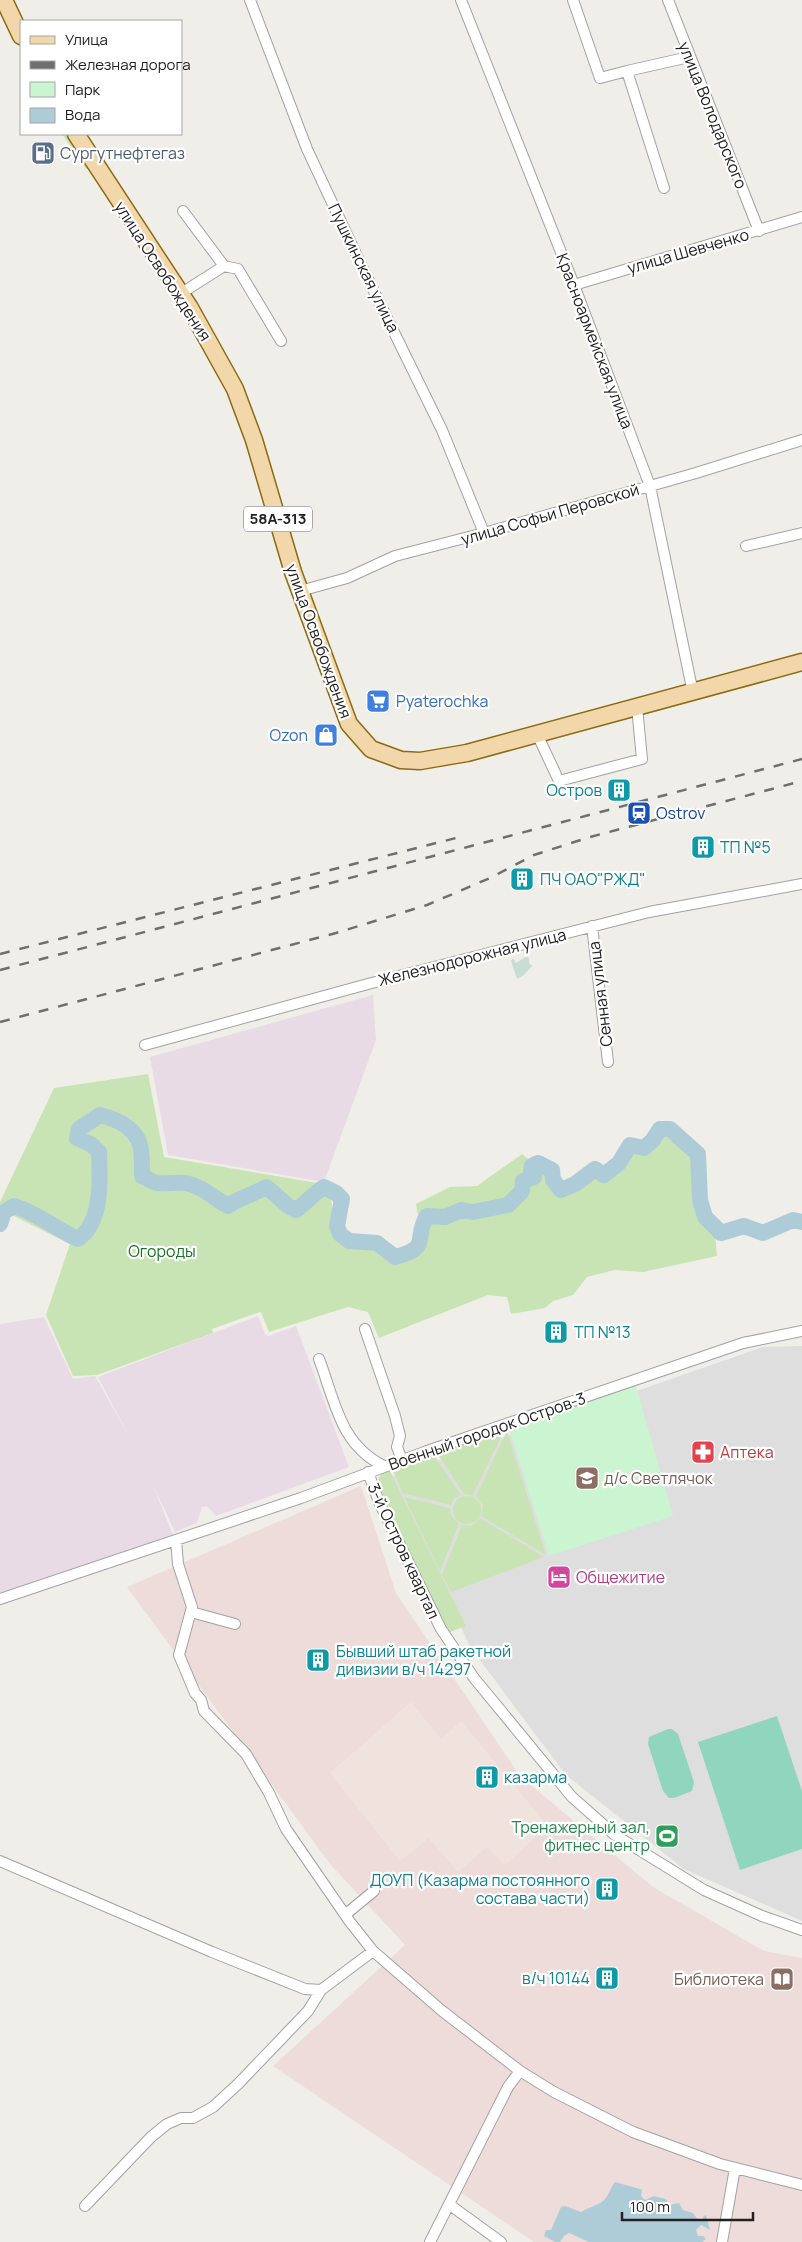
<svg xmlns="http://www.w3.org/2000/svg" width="802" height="2242" viewBox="0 0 802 2242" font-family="Manrope,sans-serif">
  <rect width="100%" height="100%" fill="#f0eee8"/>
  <path fill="#dedede" d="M802,1346v575l-118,-52 -118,-94 -96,-128 -78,-171 371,-129z"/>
  <path fill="#eedcda" d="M361,1486l35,107 124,183 133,111 111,64 38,7v284h-268l-261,-176 132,-121 -75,-81 -203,-277z"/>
  <path fill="#e8dbe5" d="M373,995l3,45 -52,142 -156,-27 -18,-98z
    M258,1316l7,18 3,2 28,-10 53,141 -133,49 -9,-10 -5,1 -5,16 -22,9 -23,-49 21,52 -173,61v-272l44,-7 29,62 22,-3 36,64 -33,-63z"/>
  <path fill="#f0e3dd" d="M411,1702l30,37 20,-18 87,105 -43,39 -18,-18 -29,25 -29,-34 -29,23 -70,-88z"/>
  <path fill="#c9e4b4" d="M62,134h9l20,32 -2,3h-3z
    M148,1074l16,83 165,28 7,50 10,10 27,2 14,11 10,4 19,-7 7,-9 -7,-42 34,-17 27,-1 45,-32 20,16 19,26 34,-18 13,2 14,-15 11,-15 11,1 20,-17 6,-2 20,17 5,10v24l4,25 16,26 2,22 -74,16 -28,-2 -28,7 -14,18 -20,6 -8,7 -34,6 -4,-17 -19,-2 -109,43 -11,-26 -20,-5 -79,25 -8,-20 -4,1 -45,16 1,4 -116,42 -24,1 -27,-61 24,-71 -70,-35v-7l54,-114z
    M504,1431l-31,64 -9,-1 -27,-41z
    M507,1431l39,124 -65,-39 2,-10 -7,-10z
    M433,1454l28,41 -7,4 -3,6 -48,-12 -10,-22 3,-3z
    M389,1469l77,157 -16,6 -22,-29 -17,-48 -34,-73 4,-8z
    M453 1510a14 14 0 1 1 28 0a14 14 0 1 1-28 0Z
    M404,1497l46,11 1,7 8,9 -19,47z
    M480,1518l64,39 -93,35 -9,-17 20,-50 9,1z"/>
  <path fill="#c7dcd3" d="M526,957l3,1v5l3,3 -8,9 -7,4 -6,-18 2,-3 3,5z"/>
  <path fill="#cbf4d1" d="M636,1386l37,130 -124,40 -40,-127z"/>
  <path fill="#90d5be" d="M777,1716l25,75v58l-62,21 -42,-128z
    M668,1729h4l6,5 16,48 -2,9 -18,7h-5l-6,-7 -15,-47 1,-7z"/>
  <path fill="#aeccd8" d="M615,2182l25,7 2,1 -1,6 4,4 9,-4 12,3 3,6 10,-2 4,7 10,3 6,8h5l-1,-4 3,-2 4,15 -9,-5 -5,5 2,6h5l3,3 -4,3h-113l-20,-9 -5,3 -4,6h-5l-11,-6 2,-6h5l10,-23 4,-1 16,6c8,-5 17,-6 23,-12 5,-5 6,-12 11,-18z"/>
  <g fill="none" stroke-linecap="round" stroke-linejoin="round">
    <path stroke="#aeccd8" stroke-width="16" d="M0,1224l4,-12 10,-6c23,7 42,23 64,33 25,-17 22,-60 21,-87l-7,-7 -15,-7 2,-9 21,-14c16,4 35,12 40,30 2,4 2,25 2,31 5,2 10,6 15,7 9,1 19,-1 29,0 18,4 27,15 42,23 12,-9 25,-11 38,-19 12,8 17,18 30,23 10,-7 17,-16 28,-23l12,6 6,6 -5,27 3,8 9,7 28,2 18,14c37,-9 18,-19 32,-41l18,1 17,-7 11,2 35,-7 14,-14 1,-10 11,-4 -3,-6 1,-5 6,-3 14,7 1,10 8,10 14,-6 20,-15 9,6 15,-12 11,-18 14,3 8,-7 8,-12h10l28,25 2,46 5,17 16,16 23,-7 19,7 30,-13 9,2"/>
    <g stroke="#a2a2a2" stroke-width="12">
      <path id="minor" d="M250,0l57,149 57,122 78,159 42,103
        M461,0l113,285 76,201 43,207
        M573,0l27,78 27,-7 37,117
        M668,0l91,231
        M627,71l62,-14
        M183,211l41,55
        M574,285l228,-68
        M180,294l44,-28 14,3 43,72
        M746,546l56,-13
        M300,591l47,-13 48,-22 89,-23 212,-60 106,-33
        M537,734l22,47 83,-22 -5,-52
        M592,926l16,136
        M145,1045l223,-61 281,-72 153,-28
        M365,1329l30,87 5,20 -3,11 5,13
        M319,1359c16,42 21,86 65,107
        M368,1472l11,30 62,127 33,49 98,119 43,38 89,55 58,26 40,14
        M176,1540l2,24 14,43 -13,48 16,38 6,7 3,11 42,43 23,39 17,36 64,93 23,29 68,59 79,61 -12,16 -78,155
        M0,1599l301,-101 126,-47 316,-108 59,-12
        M191,1612l44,12
        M0,1861l212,91 93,37 16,1
        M346,1914l28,-23
        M520,2071l34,21 79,40 87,32 82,21
        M450,2205l51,37
        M85,2206l66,-69 16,-13 14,-6h12l20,-11 25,-23 70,-73 13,-21 52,-39
        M722,2242l13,-74"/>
    </g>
    <g stroke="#8c6a11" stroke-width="19">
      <path id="primary" d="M4,0l17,36
        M76,134l114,174 45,81 19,51 39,132 56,152 22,25 30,11 19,1 47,-8 335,-91"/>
    </g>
    <use href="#minor" stroke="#fff" stroke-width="10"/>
    <use href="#primary" stroke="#f2d7ab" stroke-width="16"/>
    <path stroke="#6f6f6f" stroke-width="2.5" stroke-dasharray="10 10" stroke-linecap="butt" d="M0,954l456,-116
      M0,970l802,-211
      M0,1022l336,-89 91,-28 63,-27 44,-23 56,-18 212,-56"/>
  </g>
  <defs>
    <g id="fuel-square" transform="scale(1.25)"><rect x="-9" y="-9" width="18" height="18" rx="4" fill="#5c6f8a" stroke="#fff"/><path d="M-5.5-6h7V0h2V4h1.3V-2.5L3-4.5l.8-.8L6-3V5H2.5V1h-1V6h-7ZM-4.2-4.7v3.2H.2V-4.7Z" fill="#fff"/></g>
    <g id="supermarket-square" transform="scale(1.25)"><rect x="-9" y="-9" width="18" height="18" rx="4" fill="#3f7fe0" stroke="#fff"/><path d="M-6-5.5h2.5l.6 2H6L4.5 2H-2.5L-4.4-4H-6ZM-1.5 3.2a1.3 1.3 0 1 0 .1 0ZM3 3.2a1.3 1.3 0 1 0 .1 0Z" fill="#fff"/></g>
    <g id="shop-square" transform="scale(1.25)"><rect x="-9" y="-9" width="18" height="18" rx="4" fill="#3f7fe0" stroke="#fff"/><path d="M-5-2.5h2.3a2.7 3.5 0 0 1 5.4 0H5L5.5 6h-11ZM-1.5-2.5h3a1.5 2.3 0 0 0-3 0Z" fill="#fff"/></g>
    <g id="building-square" transform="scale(1.25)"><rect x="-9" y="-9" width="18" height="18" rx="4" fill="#0f9aa8" stroke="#fff"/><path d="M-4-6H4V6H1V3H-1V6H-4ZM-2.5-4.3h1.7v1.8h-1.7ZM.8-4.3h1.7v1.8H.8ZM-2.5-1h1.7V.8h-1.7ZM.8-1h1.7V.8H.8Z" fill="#fff"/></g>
    <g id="station-square" transform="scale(1.25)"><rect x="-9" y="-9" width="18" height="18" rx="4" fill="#1a4fb4" stroke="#fff"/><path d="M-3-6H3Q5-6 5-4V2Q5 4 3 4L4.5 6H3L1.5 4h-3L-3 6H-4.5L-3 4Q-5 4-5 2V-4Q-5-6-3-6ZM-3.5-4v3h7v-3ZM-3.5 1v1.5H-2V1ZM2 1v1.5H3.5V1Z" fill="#fff"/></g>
    <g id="pharmacy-square" transform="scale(1.25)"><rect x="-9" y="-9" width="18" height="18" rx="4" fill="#e0444e" stroke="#fff"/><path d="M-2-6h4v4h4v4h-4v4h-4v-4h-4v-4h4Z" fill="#fff"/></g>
    <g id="school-square" transform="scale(1.25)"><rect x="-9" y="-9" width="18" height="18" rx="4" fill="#8d6e63" stroke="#fff"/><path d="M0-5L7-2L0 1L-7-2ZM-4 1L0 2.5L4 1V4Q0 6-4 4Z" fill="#fff"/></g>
    <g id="hotel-square" transform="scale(1.25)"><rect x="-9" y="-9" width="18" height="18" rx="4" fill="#d1479c" stroke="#fff"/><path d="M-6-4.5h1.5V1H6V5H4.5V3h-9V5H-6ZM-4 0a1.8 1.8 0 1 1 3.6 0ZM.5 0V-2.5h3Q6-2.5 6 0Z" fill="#fff"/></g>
    <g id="stadium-square" transform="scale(1.25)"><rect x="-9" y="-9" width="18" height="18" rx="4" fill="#2e9e5b" stroke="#fff"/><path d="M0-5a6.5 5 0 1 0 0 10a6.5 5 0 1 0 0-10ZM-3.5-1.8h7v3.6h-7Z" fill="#fff"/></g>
    <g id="library-square" transform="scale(1.25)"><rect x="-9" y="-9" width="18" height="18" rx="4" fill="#8d6e63" stroke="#fff"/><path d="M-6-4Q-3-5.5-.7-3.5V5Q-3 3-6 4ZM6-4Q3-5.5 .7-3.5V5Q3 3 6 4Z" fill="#fff"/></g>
  </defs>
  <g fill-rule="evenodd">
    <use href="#fuel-square" x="43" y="153"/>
    <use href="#supermarket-square" x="378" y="701"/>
    <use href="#shop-square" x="326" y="735"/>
    <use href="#building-square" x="619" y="790"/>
    <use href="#station-square" x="639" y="813"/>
    <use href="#building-square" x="703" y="847"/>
    <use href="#building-square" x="522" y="879"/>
    <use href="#building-square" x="556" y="1332"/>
    <use href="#pharmacy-square" x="703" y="1452"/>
    <use href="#school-square" x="587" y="1478"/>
    <use href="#hotel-square" x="559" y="1577"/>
    <use href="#building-square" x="318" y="1660"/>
    <use href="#building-square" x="487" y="1777"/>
    <use href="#stadium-square" x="667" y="1836"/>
    <use href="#building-square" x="607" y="1889"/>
    <use href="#building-square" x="607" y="1978"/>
    <use href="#library-square" x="782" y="1979"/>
  </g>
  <g text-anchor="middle" stroke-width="4.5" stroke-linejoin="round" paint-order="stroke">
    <rect fill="#fff" stroke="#646464" stroke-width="1" x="244" y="506.5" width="68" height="25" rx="4"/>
    <g font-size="15" font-weight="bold" fill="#212121">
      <text x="278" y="524">58А-313</text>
    </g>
    <g font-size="16" fill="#212121" stroke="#fff">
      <text transform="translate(713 115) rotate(68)" y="6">улица Володарского</text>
      <text transform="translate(688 251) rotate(-16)" y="6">улица Шевченко</text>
      <text transform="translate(364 268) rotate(64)" y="6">Пушкинская улица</text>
      <text transform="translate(163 271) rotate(57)" y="6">улица Освобождения</text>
      <text transform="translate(595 341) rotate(69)" y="6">Красноармейская улица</text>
      <text transform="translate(550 514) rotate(-16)" y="6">улица Софьи Перовской</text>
      <text transform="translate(319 641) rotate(70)" y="6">улица Освобождения</text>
      <text transform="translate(472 957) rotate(-14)" y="6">Железнодорожная улица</text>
      <text transform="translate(600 994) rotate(-97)" y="6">Сенная улица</text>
      <text transform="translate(487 1431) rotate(-19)" y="6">Военный городок Остров-3</text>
      <text transform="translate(404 1551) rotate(65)" y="6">3-й Остров квартал</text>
    </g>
    <g font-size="16" fill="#4e5e75" stroke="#fff" text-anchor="start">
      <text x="60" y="159">Сургутнефтегаз</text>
    </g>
    <g font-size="16" fill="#366cbe" stroke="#fff" text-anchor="start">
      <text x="396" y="707">Pyaterochka</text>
      <text x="308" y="741" text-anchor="end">Ozon</text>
    </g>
    <g font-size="16" fill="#0d838f" stroke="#fff" text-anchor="start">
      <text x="602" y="796" text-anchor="end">Остров</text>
      <text x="720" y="853">ТП №5</text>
      <text x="540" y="885">ПЧ ОАО"РЖД"</text>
      <text x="574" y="1338">ТП №13</text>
      <text x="336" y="1657">Бывший штаб ракетной<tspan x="336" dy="18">дивизии в/ч 14297</tspan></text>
      <text x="504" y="1783">казарма</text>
      <text x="590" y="1886" text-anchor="end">ДОУП (Казарма постоянного<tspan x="590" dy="18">состава части)</tspan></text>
      <text x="590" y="1984" text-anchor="end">в/ч 10144</text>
    </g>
    <g font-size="16" fill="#164399" stroke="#fff" text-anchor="start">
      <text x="656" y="819">Ostrov</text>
    </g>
    <g font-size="16" fill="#197426" stroke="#fff">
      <text x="162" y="1257">Огороды</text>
    </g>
    <g font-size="16" fill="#be3a42" stroke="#fff" text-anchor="start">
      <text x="720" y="1458">Аптека</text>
    </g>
    <g font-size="16" fill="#785e54" stroke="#fff" text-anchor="start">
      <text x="604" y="1484">д/с Светлячок</text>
      <text x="764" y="1985" text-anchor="end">Библиотека</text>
    </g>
    <g font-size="16" fill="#b23c85" stroke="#fff" text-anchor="start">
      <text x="576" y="1583">Общежитие</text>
    </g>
    <g font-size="16" fill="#27864d" stroke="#fff" text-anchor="end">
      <text x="650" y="1833">Тренажерный зал,<tspan x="650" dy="18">фитнес центр</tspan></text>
    </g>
  </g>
  <rect x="20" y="20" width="162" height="115" fill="#ffffff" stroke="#a6a6a6"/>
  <rect x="30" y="36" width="25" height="8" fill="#f2d7ab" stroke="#a6a6a6"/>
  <text x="65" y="45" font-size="15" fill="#212121">Улица</text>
  <rect x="30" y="61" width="25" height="8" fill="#6f6f6f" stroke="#a6a6a6"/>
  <text x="65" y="70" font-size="15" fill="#212121">Железная дорога</text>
  <rect x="30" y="82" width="25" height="15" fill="#cbf4d1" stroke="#a6a6a6"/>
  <text x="65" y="95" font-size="15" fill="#212121">Парк</text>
  <rect x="30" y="108" width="25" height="15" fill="#aeccd8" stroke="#a6a6a6"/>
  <text x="65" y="120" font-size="15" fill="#212121">Вода</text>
  <path d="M622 2212v8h131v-8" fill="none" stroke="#212121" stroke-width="2.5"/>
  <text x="630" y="2212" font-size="15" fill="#212121" stroke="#ffffff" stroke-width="4" paint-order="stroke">100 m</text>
</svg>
